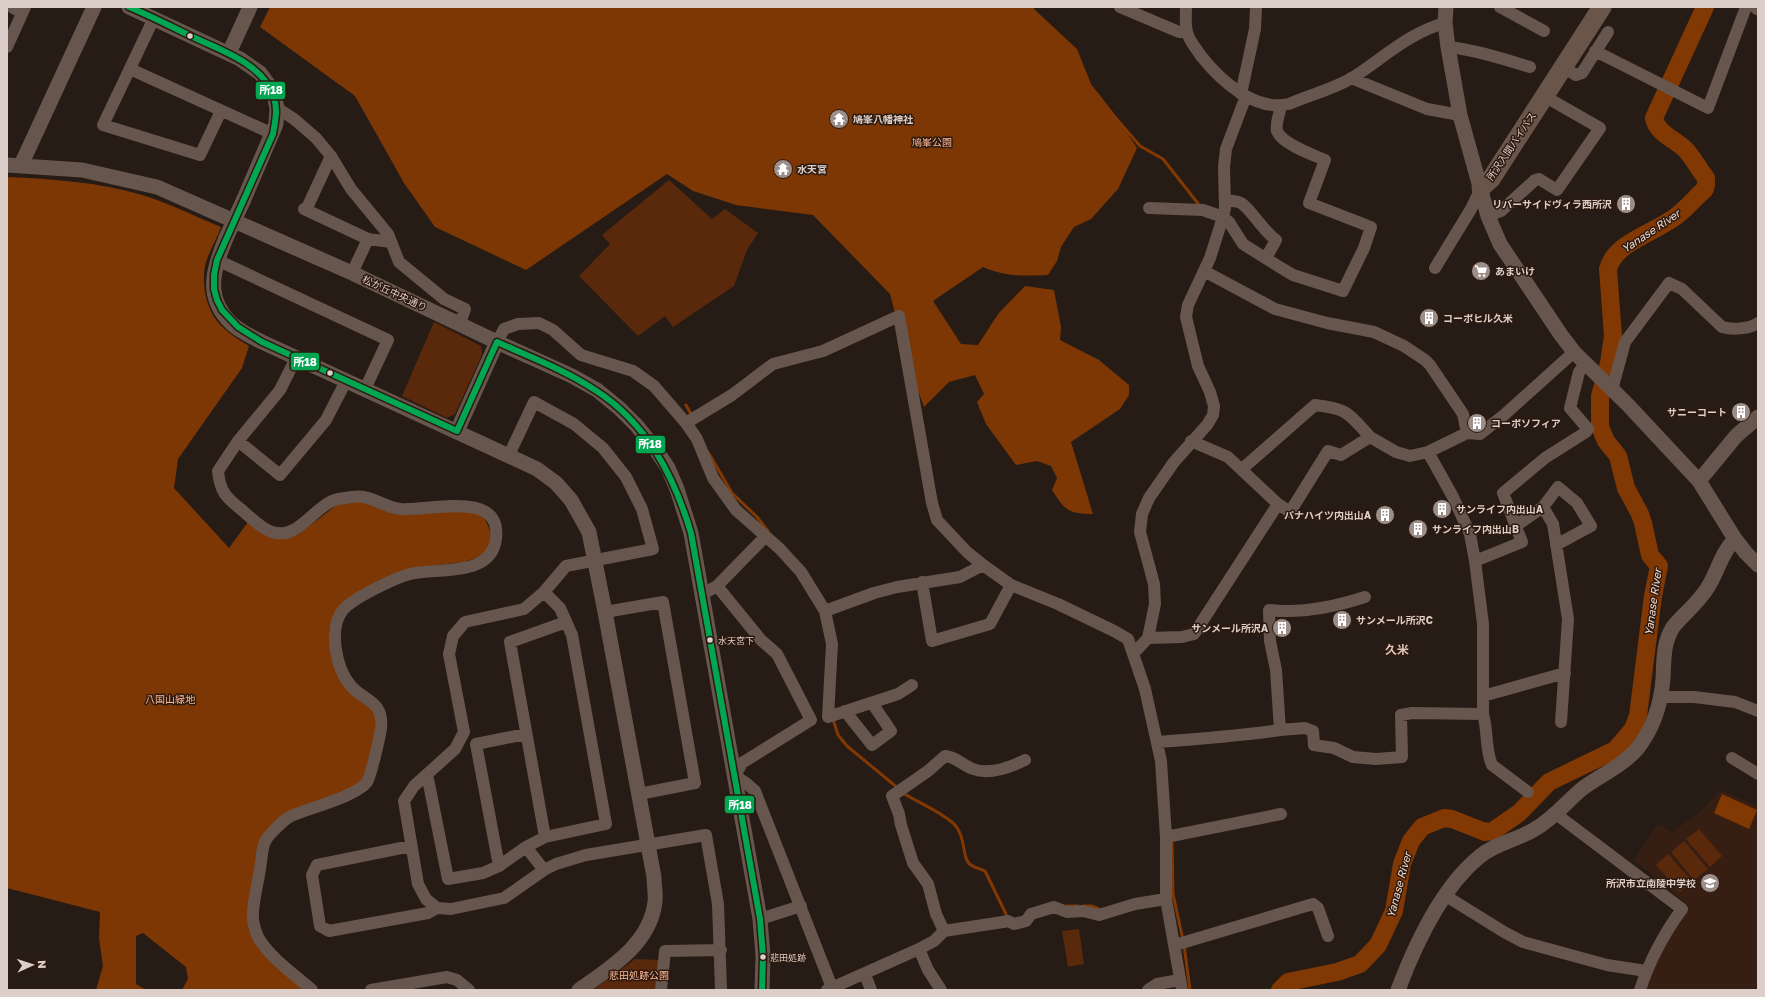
<svg xmlns="http://www.w3.org/2000/svg" width="1765" height="997" viewBox="0 0 1765 997" font-family="'Golos Text','Noto Sans JP',sans-serif">
  <rect width="100%" height="100%" fill="#261b15"/>
  <path fill="#361e12" d="M1721,790l37,16v184h-113l5,-17 23,-46 16,-21 -55,-46 24,-36 14,8 27,-19z"/>
  <path fill="#5a290b" d="M669,180l43,39 13,-10 33,24 -11,17 -13,36 -61,41 -8,-11 -27,20 -59,-60 31,-32 -8,-9z
    M434,322l47,24 1,9 -27,59 -8,4 -45,-22z
    M1699,829l23,27 -12,11 -24,-28z
    M1684,841l24,28 -14,11 -23,-28z
    M1668,854l24,27 -12,11 -24,-27z
    M1079,929l5,35 -16,3 -6,-36z
    M635,959l24,1 -2,30h-64z"/>
  <path fill="#7d3704" d="M270,7h764v2l43,40 14,35 22,28 24,36 -19,41 -27,30 -17,8 -13,20 -4,14 -9,14c-24,1 -42,2 -65,-8l-50,34 28,43 17,1 20,-31 27,-28 29,4 7,37 -1,13 39,20 30,25v10l-9,14 -49,33 22,72c-25,0 -28,-4 -41,-24l5,-12 -6,-12 -14,-5 -21,4 -30,-41 -9,-22 7,-8 -9,-19 -26,7 -25,25 -16,-44 -18,-69 -77,-79 -77,-10 -43,-14 -26,-17 -141,96 -91,-43 -31,-44 -49,-87 -95,-69z
    M7,177c46,2 91,5 135,18 27,8 54,22 79,32 -4,12 -11,23 -15,35 -5,18 -1,44 11,59 9,11 21,18 32,25l-7,22 -64,91 -4,29 55,60 19,-26 29,17 22,-5 39,-30 15,-3 19,2 26,12 76,-5 11,9 6,14 -2,14 -7,9 -18,6 -52,6 -74,41 -9,19 3,32 43,54c2,17 -2,47 -11,62 -2,4 -7,8 -10,12l-93,50 -12,89 58,63h-125l6,-11 -2,-12 -43,-34 -7,3v48l10,6h-50l7,-24 -4,-28 1,-26 -93,-24z"/>
  <path fill="#823803" d="M1722,794l35,16 -8,19 -35,-16z"/>
  <g fill="none" stroke-linecap="round" stroke-linejoin="round">
    <path stroke="#823803" stroke-width="3" d="M1114,116l26,30 23,13 37,47
      M686,405l6,11
      M708,452l24,41 25,24 11,14
      M833,719l5,16 9,11 52,43
      M903,793c16,10 35,17 50,30 14,13 8,36 18,42 4,3 10,4 14,6l21,43
      M1172,842l1,52 10,46
      M1067,906h11
      M1083,906h9l7,3
      M1184,945l6,45"/>
    <path stroke="#823803" stroke-width="18" d="M1280,990l8,-8 49,-10 23,-8 18,-19 16,-34 8,-47 9,-23 11,-14 22,-9 8,1 33,13 8,-1 26,-18 30,-31 66,-32 18,-21 5,-13 15,-120 6,-30 -9,-11 -7,-32 -3,-9 -14,-26 -8,-32 -12,-15 -6,-14v-31l9,-33 4,-27 -5,-67c7,-27 48,-37 67,-52 11,-8 20,-19 30,-28l1,-5v-6c-7,-9 -13,-20 -20,-28 -11,-11 -29,-16 -32,-32l51,-111"/>
    <path stroke="#67564d" stroke-width="12" d="M12,7l10,6
      M1120,7l59,25h7
      M1186,7c0,8 -1,17 1,25 2,9 9,16 14,24 20,25 54,56 88,48 21,-9 44,-15 63,-26 30,-19 58,-46 93,-55
      M1500,7l44,24
      M154,18l-51,107 97,30 21,-44
      M7,47l18,-40
      M1448,47c28,3 55,12 82,20
      M1595,51l113,57 38,-101
      M1564,68l12,7 6,-2 26,-41
      M130,69l143,65
      M1351,78l76,31 33,6
      M1241,94l14,-65 1,-22
      M277,108l17,11 22,19 15,18 20,33 37,45 11,28 45,37 21,10 -5,14
      M1225,200c5,1 12,1 16,3 9,5 23,29 35,37l-10,18
      M1149,208l54,2 20,7 6,5 14,22 35,22 15,9 50,16 21,-43 7,-21 -62,-24 16,-43c-12,-5 -43,-16 -48,-29 -2,-7 3,-18 4,-25
      M304,209l64,30 23,3
      M306,210l25,-54
      M1488,216l13,-5 34,-31 4,-1 18,11 43,-62 -56,-32
      M217,260l171,80 -23,49
      M1435,268l36,-59 10,-21
      M1204,271l71,38 52,14 47,9 30,14 21,14 5,5 33,49 4,19
      M352,273l16,-34
      M497,342l7,-13 14,-5 21,-1 14,7 28,25 52,16 21,15 32,37 11,16 16,39 23,32 44,39 21,23 24,39 7,33 -4,73 70,-23 14,-9
      M296,358l-16,32 -42,51 -20,30c2,22 9,27 25,40 8,7 19,18 29,21 25,8 40,-22 60,-31 6,-3 14,-3 20,-4 19,-3 31,10 48,12 27,3 102,-21 96,30 -5,39 -59,28 -86,35 -15,4 -57,24 -67,36 -15,18 -7,59 8,76 13,15 33,15 30,42 -1,8 -10,48 -14,54 -11,15 -59,26 -78,35 -5,3 -22,19 -24,25 -3,6 -3,14 -4,20 -2,17 -7,34 -8,50 -1,7 2,19 5,25 12,21 36,37 54,53
      M1612,390l13,-48 44,-59 13,6 40,38c10,3 28,2 36,-4
      M686,423l46,-28 41,-31 50,-13 76,-35 33,187 5,17 30,32 16,13 28,20 47,19 56,27 14,8 17,50 16,72 5,76v62l16,91
      M238,441l42,34 46,-55 20,-39
      M1191,441l37,16 50,47
      M1428,452l25,45 17,37 5,27 8,63v90c5,16 2,35 9,51l36,27
      M509,455l25,-53 40,22 29,24 23,29 16,32 11,40 -87,17 -22,26 -20,17 -59,13 -12,14 -4,18 15,78 -9,17 -41,37 -10,15 14,83 8,15 11,9 14,1 53,-11 40,-28 12,-6 30,-9 120,-20 12,69 3,86
      M1242,469l73,-64c34,4 33,8 55,32
      M1543,507l10,17 15,95 -7,103
      M1517,525l26,-18 15,-20 19,16 14,23 -35,19
      M1475,561l47,-19 -19,-49 42,-35 41,-26 2,-3 -18,-21 9,-36 7,-9
      M922,582l10,59 58,-17 21,-39
      M717,586l44,54 16,14 34,66 -69,43 -7,13 11,7 9,8 78,199
      M703,594l14,-8 48,-49
      M825,611l49,-18 23,-6 63,-10 23,-12
      M605,612l58,-10 32,181 -56,11
      M1148,638l34,-1 12,-3 84,-130 12,8 38,-61 13,4 29,-18 26,15 14,4 18,-4 39,-19 13,1 24,-19 70,-63
      M1134,653l14,-15 7,-34 -1,-20 -14,-52 2,-18 7,-16 25,-36 33,-37 6,-10 1,-9 -4,-14 -12,-26 -12,-49 2,-12 22,-47 13,-41 2,-9 -1,-41 2,-18 20,-53
      M1483,696l82,-23
      M1661,697h33l41,5 23,9
      M845,711l27,34 19,-14 -19,-28
      M1280,730l25,-2 8,3 1,14 20,3 19,9 23,2 26,-2 -1,-42 11,-2 71,1
      M1158,742c41,-3 81,-6 122,-12l-4,-60 -6,-29 -1,-31c33,4 65,-3 96,-13
      M1732,758l26,16
      M427,774l21,105 35,-6 16,-7 27,-19 19,-10 61,-13 -34,-189 -12,-27 -16,-16
      M1556,814l126,95c-19,26 -32,50 -42,81
      M545,837l-35,-195 56,-20
      M1166,837l115,-23
      M411,846l-94,19 -5,10 8,51 9,5 99,-18 9,-5
      M526,847l18,23
      M499,866l-23,-122 50,-10
      M1446,896l58,36 19,10 84,23 39,6
      M760,919l41,-13
      M944,931l-8,-17 -8,-30 -15,-21 -12,-38 -2,-11 -7,-18 36,-25 17,-15c12,1 18,10 28,13 16,6 38,-2 52,-9
      M1175,945l138,-41 5,4 10,28
      M919,949l9,21 13,20
      M865,974l6,16
      M371,990l76,-13 10,3 12,10
      M661,990l4,-39 56,-1
      M827,990l92,-41 15,-8 10,-10 59,-9 5,-1 6,3 12,-3 5,-7 23,-7 13,5 16,-1 16,4 36,-11 31,-5
      M1148,990l9,-6 23,-4"/>
    <path stroke="#67564d" stroke-width="15" d="M129,7l111,52 20,14 8,11 6,11 3,13 -1,16 -32,75
      M1446,7l-1,16 3,24 12,68 28,101 12,28 61,91 13,17 54,53 71,76 36,58 11,14 12,12
      M1757,7l1,1
      M229,53l21,-46
      M7,165l75,5 75,17 195,86 145,69 75,34 25,14 22,18 18,18 19,24 12,18 9,21 14,44 69,386 3,37 -1,34
      M21,165l73,-158
      M226,238c-13,31 -22,60 6,86 9,8 20,13 30,18l275,127 19,14 15,17 18,32 16,80 49,265c0,8 2,17 1,25 -5,42 -45,66 -76,88
      M457,431l40,-89
      M1699,481l37,-45 22,-19
      M1398,990c17,-45 43,-102 81,-133 16,-14 39,-17 56,-28 19,-11 32,-28 48,-41 18,-13 39,-22 54,-39 16,-20 24,-45 26,-70 1,-19 0,-36 10,-52 12,-14 26,-25 35,-40 10,-16 13,-34 27,-48"/>
    <path stroke="#6a554a" stroke-width="19" d="M1481,188l10,-9 111,-172"/>
    <path stroke="#67564d" stroke-width="15" d="M226,238l18,-39"/>
    <g stroke="#2c190f" stroke-width="9">
      <path id="bus-1" d="M129,7c22,9 43,20 64,30 29,14 71,27 81,61 4,12 1,24 -1,36l-56,126 -3,15v14l3,11 5,10 16,17 24,15 195,89
        M497,342c33,15 68,28 98,48 52,33 79,86 96,143l69,386 3,37 -1,34
        M457,431l40,-89"/>
    </g>
    <use href="#bus-1" stroke="#00a651" stroke-width="6"/>
  </g>
  <defs>
    <g id="temple-disc" transform="scale(1)"><circle r="9.5" fill="#9c8f89" stroke="#2c190f"/><path d="M0-6L5-2H3V0L6.5 2.5H4V6H1.5V3h-3V6H-4V2.5H-6.5L-3 0V-2H-5Z" fill="#fff"/></g>
    <g id="building-disc" transform="scale(1)"><circle r="9.5" fill="#9c8f89" stroke="#2c190f"/><path d="M-4-6H4V6H1V3H-1V6H-4ZM-2.5-4.3h1.7v1.8h-1.7ZM.8-4.3h1.7v1.8H.8ZM-2.5-1h1.7V.8h-1.7ZM.8-1h1.7V.8H.8Z" fill="#fff"/></g>
    <g id="supermarket-disc" transform="scale(1)"><circle r="9.5" fill="#9c8f89" stroke="#2c190f"/><path d="M-6-5.5h2.5l.6 2H6L4.5 2H-2.5L-4.4-4H-6ZM-1.5 3.2a1.3 1.3 0 1 0 .1 0ZM3 3.2a1.3 1.3 0 1 0 .1 0Z" fill="#fff"/></g>
    <g id="school-disc" transform="scale(1)"><circle r="9.5" fill="#9c8f89" stroke="#2c190f"/><path d="M0-5L7-2L0 1L-7-2ZM-4 1L0 2.5L4 1V4Q0 6-4 4Z" fill="#fff"/></g>
  </defs>
  <g fill-rule="evenodd">
    <use href="#temple-disc" x="839" y="119"/>
    <use href="#temple-disc" x="783" y="169"/>
    <use href="#building-disc" x="1626" y="204"/>
    <use href="#supermarket-disc" x="1481" y="271"/>
    <use href="#building-disc" x="1429" y="318"/>
    <use href="#building-disc" x="1741" y="412"/>
    <use href="#building-disc" x="1477" y="423"/>
    <use href="#building-disc" x="1442" y="509"/>
    <use href="#building-disc" x="1385" y="515"/>
    <use href="#building-disc" x="1418" y="529"/>
    <use href="#building-disc" x="1342" y="620"/>
    <use href="#building-disc" x="1282" y="628"/>
    <use href="#school-disc" x="1710" y="883"/>
  </g>
  <g fill="#dccec8" stroke="#2c190f" stroke-width="1.5">
    <circle cx="190" cy="36" r="3.5"/>
    <circle cx="330" cy="373" r="3.5"/>
    <circle cx="710" cy="640" r="3.5"/>
    <circle cx="763" cy="957" r="3.5"/>
  </g>
  <g text-anchor="middle" stroke-width="3" stroke-linejoin="round" paint-order="stroke">
    <g font-size="9" fill="#dccec8" stroke="#2c190f" text-anchor="start">
      <text x="718" y="644">水天宮下</text>
      <text x="770" y="961">悲田処跡</text>
    </g>
    <g font-size="10" font-weight="bold" fill="#dccec8" stroke="#2c190f" text-anchor="start">
      <text x="853" y="123">鳩峯八幡神社</text>
      <text x="797" y="173">水天宮</text>
      <text x="1612" y="208" text-anchor="end">リバーサイドヴィラ西所沢</text>
      <text x="1495" y="275">あまいけ</text>
      <text x="1443" y="322">コーポヒル久米</text>
      <text x="1727" y="416" text-anchor="end">サニーコート</text>
      <text x="1491" y="427">コーポソフィア</text>
      <text x="1456" y="513">サンライフ内出山A</text>
      <text x="1371" y="519" text-anchor="end">パナハイツ内出山A</text>
      <text x="1432" y="533">サンライフ内出山B</text>
      <text x="1356" y="624">サンメール所沢C</text>
      <text x="1268" y="632" text-anchor="end">サンメール所沢A</text>
      <text x="1696" y="887" text-anchor="end">所沢市立南陵中学校</text>
    </g>
    <g font-size="10" fill="#fdb896" stroke="#2c190f">
      <text x="932" y="146">鳩峯公園</text>
      <text x="170" y="703">八国山緑地</text>
      <text x="639" y="979">悲田処跡公園</text>
    </g>
    <g font-size="10" fill="#dccec8" stroke="#2c190f">
      <text transform="translate(1511 146) rotate(-56)" y="4">所沢入間バイパス</text>
      <text transform="translate(395 293) rotate(25)" y="4">松が丘中央通り</text>
    </g>
    <g font-size="11" font-style="italic" fill="#f2dbcf" stroke="#2c190f">
      <text transform="translate(1651 231) rotate(-34)" y="4">Yanase River</text>
      <text transform="translate(1653 602) rotate(-82)" y="4">Yanase River</text>
      <text transform="translate(1399 885) rotate(-75)" y="4">Yanase River</text>
    </g>
    <g font-size="12" font-weight="bold" fill="#e0c4b7" stroke="#2c190f">
      <text x="1397" y="654">久米</text>
    </g>
  </g>
  <g stroke="#2c190f" stroke-width="1.5">
    <rect x="255" y="81" width="31" height="19" rx="4" fill="#00a651"/>
    <rect x="290" y="352" width="30" height="19" rx="4" fill="#00a651"/>
    <rect x="635" y="435" width="31" height="19" rx="4" fill="#00a651"/>
    <rect x="724" y="795" width="31" height="19" rx="4" fill="#00a651"/>
  </g>
  <g font-size="11" text-anchor="middle" font-weight="bold" fill="#fff">
    <text x="271" y="94">所18</text>
    <text x="305" y="366">所18</text>
    <text x="650" y="448">所18</text>
    <text x="740" y="809">所18</text>
  </g>
  <rect width="1765" height="997" fill="none" stroke="#dccec8" stroke-width="16"/>
  <g transform="translate(32 965) rotate(87)" stroke="#2c190f" stroke-width="3" paint-order="stroke">
  <path d="M0-3L7 15L0 10L-7 15Z" fill="#dccec8"/>
  <text y="-6" font-size="11" font-weight="bold" text-anchor="middle" fill="#dccec8">N</text>
  </g>
</svg>
